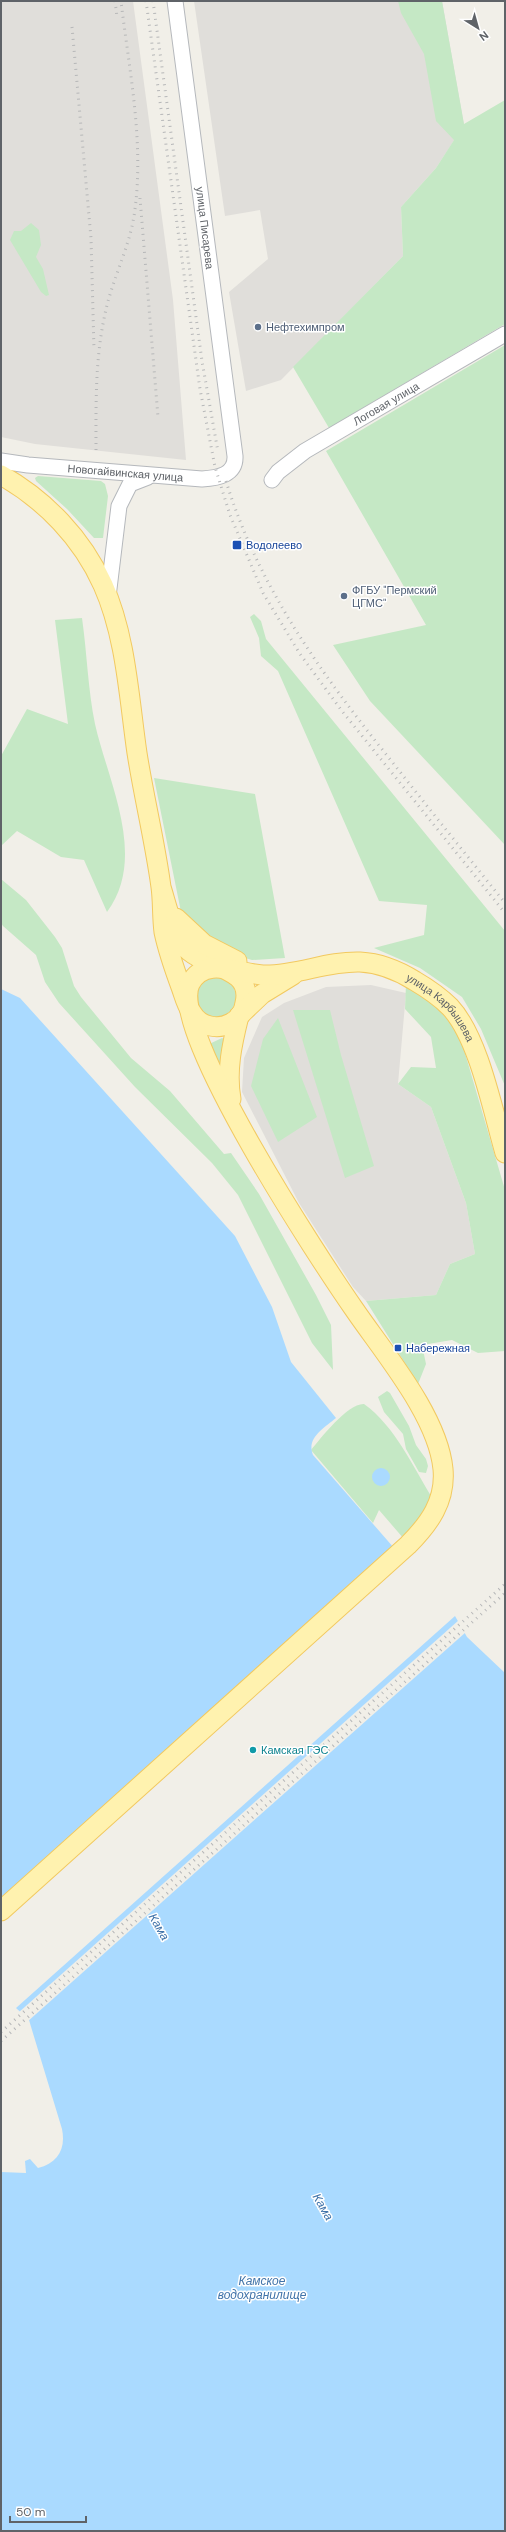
<svg xmlns="http://www.w3.org/2000/svg" width="506" height="2532" viewBox="0 0 506 2532" font-family="'DM Sans',sans-serif">
  <rect width="100%" height="100%" fill="#f1efe8"/>
  <path fill="#e0deda" d="M1,1h132l40,299 13,160 -151,-16 -34,-7z
    M194,1h248l22,124 -28,43 -35,39 2,49 -122,124 -35,11 -17,-99 39,-33 -8,-49 -35,6z
    M371,985l35,8 -8,91 33,23 35,96 9,51 -25,10 -14,31 -70,6 -13,-14 -54,-84 -57,-111 2,-34 18,-41 22,-14 42,-16z"/>
  <path fill="#c5e8c5" d="M398,1h44l22,123 41,-24v224l-176,104 -36,-61 110,-111 -2,-49 35,-39 18,-28 -18,-19 -12,-67 -23,-41z
    M31,223l8,7 2,15 -5,12 7,12 6,26 -3,1 -5,-4 -31,-52 4,-9h7z
    M505,345v500l-135,-144 -37,-56 93,-20 -100,-174z
    M38,476l63,5 4,3 3,12 -5,42h-9l-27,-29 -31,-28 -1,-3z
    M254,614l7,7 5,18 239,292v155l-24,-57 -19,-32 -42,-29 -46,-20 50,-13 3,-30 -48,-4 -101,-230 -17,-15 -2,-18 -9,-21z
    M82,618c5,35 6,72 13,106 13,58 53,133 12,188l-23,-52 -23,-3 -44,-26 -16,15v-90l26,-47 41,15 -13,-104z
    M154,778l101,16 30,164 -33,2 -27,-8 -44,-40z
    M1,879l25,21 29,37 7,11 12,38 7,11 50,61 39,33 54,63 7,-1 28,41 57,101 15,30 2,45 -21,-27 -74,-148 -26,-32 -77,-76 -76,-84 -14,-21 -9,-27 -33,-29 -2,-3z
    M196 997a20 20 0 1 1 40 0a20 20 0 1 1-40 0Z
    M406,984l33,25 21,27 45,154v161l-27,2 -26,-13 -30,5 4,19 -8,20 -52,-83 70,-6 14,-31 25,-10 -9,-51 -35,-96 -33,-23 13,-17 25,1 -5,-31 -26,-28z
    M293,1010h37l11,45 33,111 -29,12z
    M278,1018l39,99 -39,25 -27,-56 12,-47z
    M222,1038l4,2 -3,36 -16,-31z
    M387,1391l3,2 19,33 7,19 10,14 2,7 -2,7 -7,-1 -13,-23 -3,-15 -19,-22 -6,-15z
    M364,1404c31,22 49,63 69,95l-29,40 -25,-29 -6,13 -62,-73c10,-12 37,-47 53,-46z"/>
  <path fill="#aadaff" d="M1,989l19,9 215,238 37,71 19,55 45,56c-12,10 -30,20 -23,37l81,93 -393,351z
    M372 1477a9 9 0 1 1 18 0a9 9 0 1 1-18 0Z
    M455,1616l12,21 38,36v858h-504v-359l25,1 -1,-12 5,-2 8,9c20,-5 28,-19 24,-39l-30,-99 -3,-10 -13,-12z"/>
  <path fill="#f1efe8" d="M459,1620l7,12 -439,390 -9,-9z"/>
  <g fill="none" stroke-linecap="round" stroke-linejoin="round">
    <g stroke="#b5b8bc" stroke-width="17">
      <g id="minor">
        <path id="s1" d="M1,461l27,4 174,14c16,-1 34,-4 33,-23l-60,-455"/>
        <path id="s2" d="M272,480l6,-8 27,-21 200,-117"/>
        <path d="M108,597l11,-91 11,-22 18,-7"/>
      </g>
    </g>
    <g stroke="#f2c960" stroke-width="21">
      <g id="major">
        <path d="M1,475c44,25 81,63 102,110 23,51 26,113 34,168 7,45 18,89 24,134 2,14 1,30 3,45 4,19 10,36 17,55 3,8 5,18 11,26 8,14 26,17 39,10 8,-4 13,-12 14,-20 9,-37 -43,-35 -60,-56 -13,-16 -18,-41 -24,-60"/>
        <path d="M176,918l28,26 33,17"/>
        <path d="M241,1014l21,-20 31,-19"/>
        <path d="M231,1099c-5,-28 1,-55 8,-83"/>
        <path id="s3" d="M1,1911l407,-366c21,-21 38,-44 35,-76 -5,-53 -59,-116 -89,-160 -32,-46 -186,-279 -164,-325 14,-29 49,-10 73,-9 34,1 63,-14 97,-13 19,1 39,9 55,19 12,7 25,16 35,26 29,31 43,105 55,146"/>
      </g>
    </g>
    <use href="#minor" stroke="#fff" stroke-width="15"/>
    <use href="#major" stroke="#fff2af" stroke-width="19"/>
    <path stroke="#b6b7b8" stroke-width="3" stroke-dasharray="1 5" stroke-linecap="butt" d="M115,1l2,16
      M146,1l54,388 15,78 15,48 33,78 37,61 42,57 163,202
      M153,1l49,360 16,91
      M72,27l19,211 3,112
      M140,198l18,219
      M96,450c0,-45 -1,-91 9,-136 7,-35 26,-69 30,-105 9,-68 -6,-140 -14,-208
      M226,481c33,108 97,195 167,282 37,47 75,94 112,140
      M1,2032l504,-448
      M1,2041l504,-448"/>
  </g>
  <g fill="#5c6f8a" stroke="#fff" stroke-width="1.5">
    <circle cx="258" cy="327" r="4"/>
    <circle cx="344" cy="596" r="4"/>
  </g>
  <g fill="#1a4fb4" stroke="#fff" stroke-width="1.5">
    <rect x="232" y="540" width="10" height="10" rx="2"/>
    <rect x="394" y="1344" width="8" height="8" rx="2"/>
  </g>
  <circle fill="#0f9aa8" stroke="#fff" stroke-width="1.5" cx="253" cy="1750" r="4"/>
  <g text-anchor="middle" stroke-width="3" stroke-linejoin="round" paint-order="stroke">
    <g font-size="11" fill="#5f6368" stroke="#fff">
      <text transform="translate(205 228) rotate(83)" y="4">улица Писарева</text>
      <text dy="4" stroke="none"><textPath href="#s2" startOffset="138">Логовая улица</textPath></text>
      <text dy="4" stroke="none"><textPath href="#s1" startOffset="125">Новогайвинская улица</textPath></text>
      <text dy="4" stroke="none"><textPath href="#s3" startOffset="1462">улица Карбышева</textPath></text>
    </g>
    <g font-size="11" fill="#4e5e75" stroke="#fff" text-anchor="start">
      <text x="266" y="331">Нефтехимпром</text>
      <text x="352" y="594">ФГБУ "Пермский<tspan x="352" dy="13">ЦГМС"</tspan></text>
    </g>
    <g font-size="11" fill="#164399" stroke="#fff" text-anchor="start">
      <text x="246" y="549">Водолеево</text>
      <text x="406" y="1352">Набережная</text>
    </g>
    <g font-size="11" fill="#0d838f" stroke="#fff" text-anchor="start">
      <text x="261" y="1754">Камская ГЭС</text>
    </g>
    <g font-size="12" font-style="italic" fill="#4174aa" stroke="#fff">
      <text transform="translate(159 1927) rotate(60)" y="4">Кама</text>
      <text transform="translate(323 2207) rotate(60)" y="4">Кама</text>
      <text x="262" y="2285">Камское<tspan x="262" dy="14">водохранилище</tspan></text>
    </g>
  </g>
  <rect width="506" height="2532" fill="none" stroke="#5f6368" stroke-width="4"/>
  <g transform="translate(478 28) rotate(143)" stroke="#ffffff" stroke-width="3" paint-order="stroke">
  <path d="M0-3L7 15L0 10L-7 15Z" fill="#5f6368"/>
  <text y="-6" font-size="11" font-weight="bold" text-anchor="middle" fill="#5f6368">N</text>
  </g>
  <path d="M10 2516v6h76v-6" fill="none" stroke="#5f6368" stroke-width="2"/>
  <text x="16" y="2516" font-size="12" fill="#5f6368" stroke="#ffffff" stroke-width="3" paint-order="stroke">50 m</text>
</svg>
